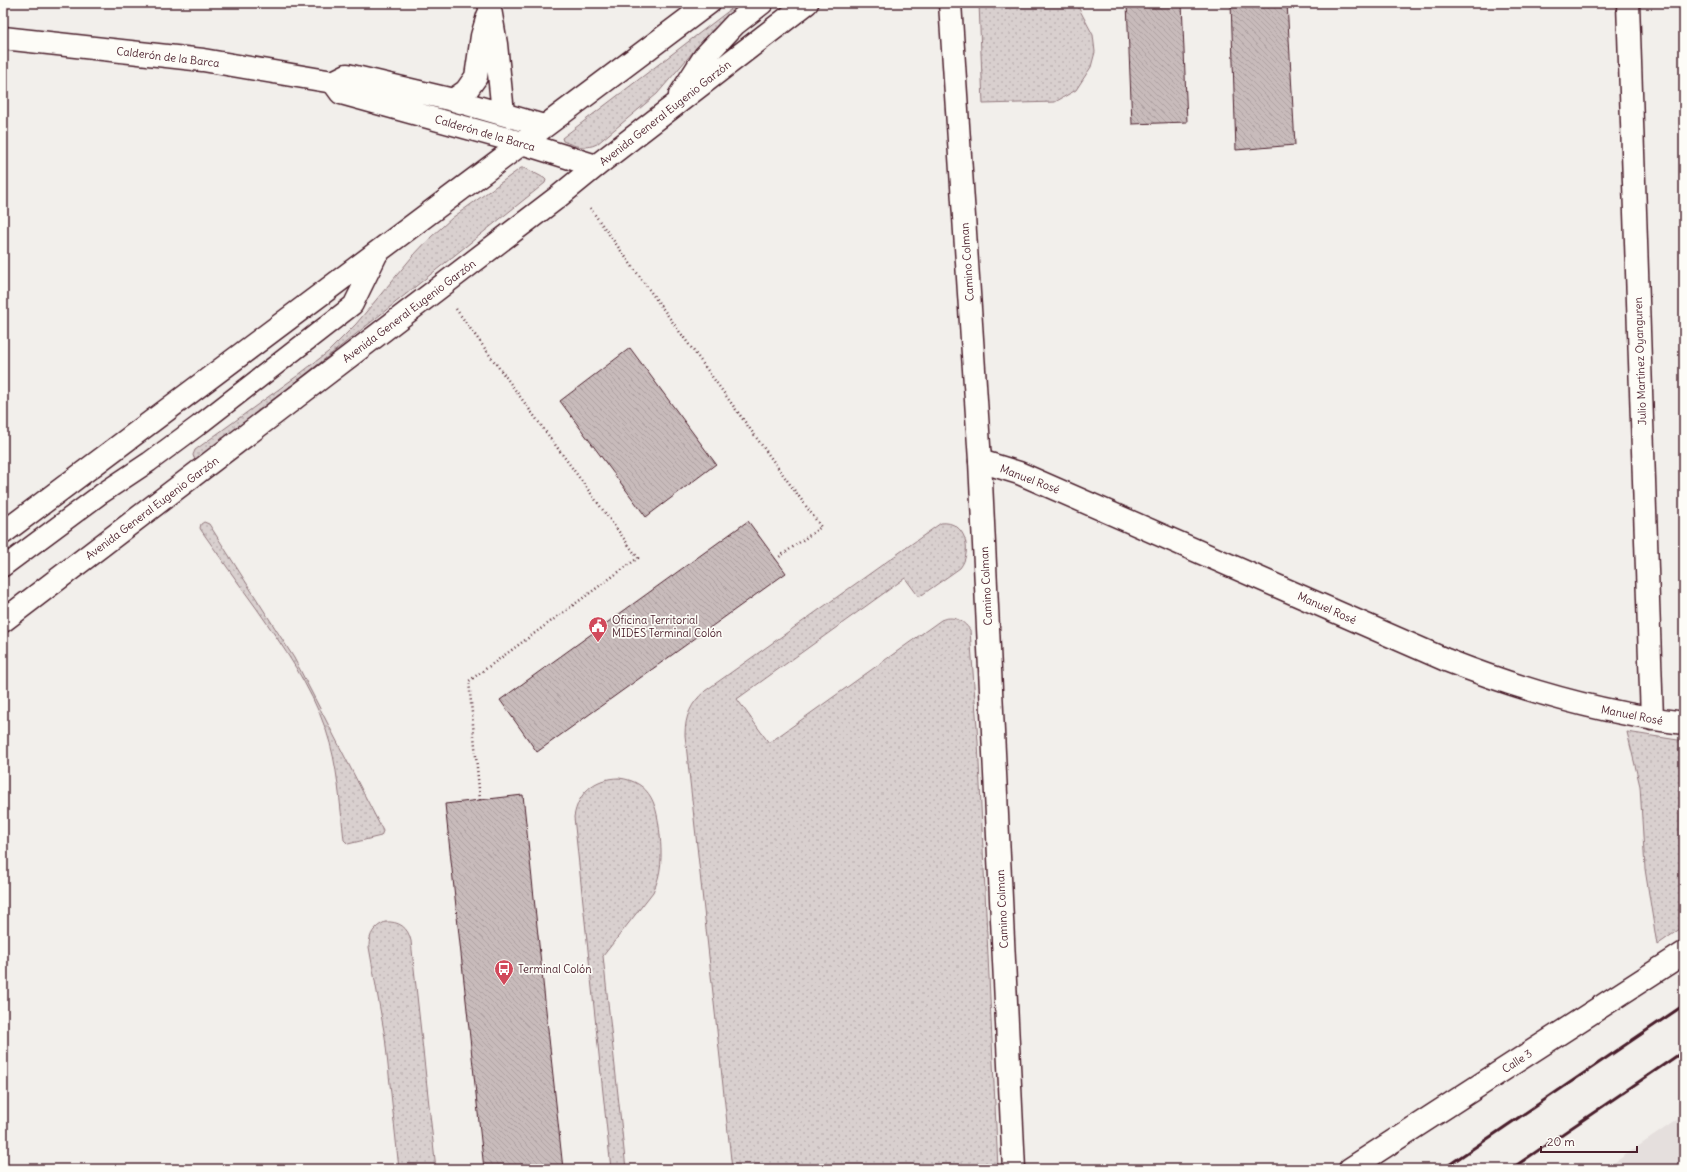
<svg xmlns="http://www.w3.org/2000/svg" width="1687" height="1172" viewBox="0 0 1687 1172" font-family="Delius,sans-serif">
  <defs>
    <pattern id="grass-dots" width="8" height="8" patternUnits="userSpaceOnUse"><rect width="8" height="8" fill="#d9d0cf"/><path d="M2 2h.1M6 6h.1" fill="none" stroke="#bcb2b2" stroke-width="1.8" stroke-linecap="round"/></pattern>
    <pattern id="building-back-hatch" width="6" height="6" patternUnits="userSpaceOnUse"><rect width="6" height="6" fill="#c8bbbb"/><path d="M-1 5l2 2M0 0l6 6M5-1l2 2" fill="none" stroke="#ada0a1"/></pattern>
  </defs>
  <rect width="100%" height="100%" fill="#f2efeb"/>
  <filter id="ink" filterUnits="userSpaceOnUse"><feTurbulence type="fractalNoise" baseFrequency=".025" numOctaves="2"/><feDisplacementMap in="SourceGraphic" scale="8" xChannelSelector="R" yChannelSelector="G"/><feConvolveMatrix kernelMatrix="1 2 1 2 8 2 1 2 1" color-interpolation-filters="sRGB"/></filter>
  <g filter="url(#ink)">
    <path fill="#e5dfdd" d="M1684,1115v54h-79z"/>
    <path fill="url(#grass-dots)" stroke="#92787d" d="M739,3h8l-36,28 -54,63 -60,50c-12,6 -23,2 -34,-3l-1,-3z
      M979,3h97l17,32 2,17 -4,15 -15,23 -21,12 -72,2z
      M521,168h4l19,10 2,2 -1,3 -344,275 -3,2 -4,-2 -1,-3 2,-5 102,-74 31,-24 28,-28 56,-67 19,-20 21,-19z
      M204,522l5,2 85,134 89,173 -2,5 -33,8 -4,-4c-4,-36 -6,-75 -18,-110 -16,-45 -42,-82 -69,-121 -19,-26 -37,-52 -56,-79l-1,-2 1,-4z
      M941,523c25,-3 32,29 19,45l-41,29 -14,-19 -168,121 32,44 172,-123c12,-5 22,0 29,10l8,112 20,427h-266l-47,-434c0,-19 6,-32 20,-44z
      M1627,732l57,9v185l-27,19 -12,-76 -5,-83z
      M619,778c33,4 38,28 41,57 2,21 2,38 -7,57l-50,64 23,213h-15l-37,-352c4,-24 20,-39 45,-39z
      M385,922c14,-1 23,5 26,19l25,228h-37l-14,-132 -16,-90c0,-13 5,-20 16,-25z"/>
    <path fill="url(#building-back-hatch)" stroke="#4a1f2b" d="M1127,3h55l5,119 -55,2z
      M1231,3h56l8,142 -59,5z
      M630,348l86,116 -70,53 -86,-116z
      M748,521l38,52 -249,179 -37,-52z
      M523,795l40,374h-79l-39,-365z"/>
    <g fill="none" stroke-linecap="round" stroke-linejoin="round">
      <g stroke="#4a1f2b" stroke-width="22">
        <path id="lane" d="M3,567l98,-73 48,-32 50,-37 154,-120 26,-53"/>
      </g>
      <g stroke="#4a1f2b" stroke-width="25">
        <path id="street" d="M489,3l7,41 7,69
          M1628,3l24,716
          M3,38l200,22 130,22 14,-7 106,25 91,26
          M333,82l8,11 181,50 74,23
          M453,100l13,-9 10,-14 6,-41 6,-20
          M980,461l39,12 427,187c76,30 156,53 238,63
          M1350,1169l334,-216"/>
      </g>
      <g stroke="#4a1f2b" stroke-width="25">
        <path id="secondary" d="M950,3l30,458 34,708
          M680,95l25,-39 30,-32 27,-21
          M3,533l706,-530
          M3,621l555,-424 38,-31 211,-163"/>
      </g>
      <path stroke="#4a1f2b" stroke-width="2.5" stroke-dasharray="1 3" stroke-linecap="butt" d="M590,208l231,319 -42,30
        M456,309l182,249 -169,123 11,119"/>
      <use href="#lane" stroke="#fdfcf7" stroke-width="19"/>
      <use href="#street" stroke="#fdfcf7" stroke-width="22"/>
      <use href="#secondary" stroke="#fdfcf7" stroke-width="22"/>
      <path stroke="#4a1f2b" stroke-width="3" d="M1443,1169l241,-164
        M1511,1169l173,-118"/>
    </g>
  </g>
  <defs>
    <g id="civic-pin" transform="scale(1)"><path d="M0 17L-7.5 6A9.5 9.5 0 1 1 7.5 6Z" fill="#d1495b" stroke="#fdfcf7"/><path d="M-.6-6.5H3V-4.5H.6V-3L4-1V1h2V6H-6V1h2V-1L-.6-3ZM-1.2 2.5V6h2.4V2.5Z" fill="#fff"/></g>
    <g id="bus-pin" transform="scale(1)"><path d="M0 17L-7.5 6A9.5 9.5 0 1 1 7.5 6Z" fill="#d1495b" stroke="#fdfcf7"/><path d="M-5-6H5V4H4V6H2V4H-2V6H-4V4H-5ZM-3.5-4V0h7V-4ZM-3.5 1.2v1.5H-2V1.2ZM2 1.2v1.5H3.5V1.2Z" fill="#fff"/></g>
  </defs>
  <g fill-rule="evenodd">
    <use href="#civic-pin" x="598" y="626"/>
    <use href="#bus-pin" x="504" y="969"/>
  </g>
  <g text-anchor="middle" stroke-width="3.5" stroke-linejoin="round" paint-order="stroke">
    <g font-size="11" fill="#4a1f2b" stroke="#fdfcf7">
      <text transform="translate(168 57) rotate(7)" y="4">Calderón de la Barca</text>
      <text transform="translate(665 113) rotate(-38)" y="4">Avenida General Eugenio Garzón</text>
      <text transform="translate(485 133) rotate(16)" y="4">Calderón de la Barca</text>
      <text transform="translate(967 262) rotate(-94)" y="4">Camino Colman</text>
      <text transform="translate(409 311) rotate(-37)" y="4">Avenida General Eugenio Garzón</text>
      <text transform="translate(1640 361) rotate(-92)" y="4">Julio Martínez Oyanguren</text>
      <text transform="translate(1030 479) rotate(21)" y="4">Manuel Rosé</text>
      <text transform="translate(152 508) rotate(-37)" y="4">Avenida General Eugenio Garzón</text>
      <text transform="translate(986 586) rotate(-93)" y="4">Camino Colman</text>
      <text transform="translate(1327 608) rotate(24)" y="4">Manuel Rosé</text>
      <text transform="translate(1632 715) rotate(11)" y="4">Manuel Rosé</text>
      <text transform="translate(1002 909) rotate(-93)" y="4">Camino Colman</text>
      <text transform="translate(1517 1061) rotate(-33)" y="4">Calle 3</text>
    </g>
    <g font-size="11" fill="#4a1f2b" stroke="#fdfcf7" text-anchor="start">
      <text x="612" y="624">Oficina Territorial<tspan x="612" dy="13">MIDES Terminal Colón</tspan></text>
      <text x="518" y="973">Terminal Colón</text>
    </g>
  </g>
  <rect width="1687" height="1172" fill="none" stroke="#fdfcf7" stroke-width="16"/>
  <rect x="8" y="8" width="1671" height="1156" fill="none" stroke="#4a1f2b" stroke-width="1.5" filter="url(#ink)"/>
  <path d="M1541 1146v6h96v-6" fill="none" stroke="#4a1f2b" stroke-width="2"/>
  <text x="1547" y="1146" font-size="12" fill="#4a1f2b" stroke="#fdfcf7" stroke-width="3" paint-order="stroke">20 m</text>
</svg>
